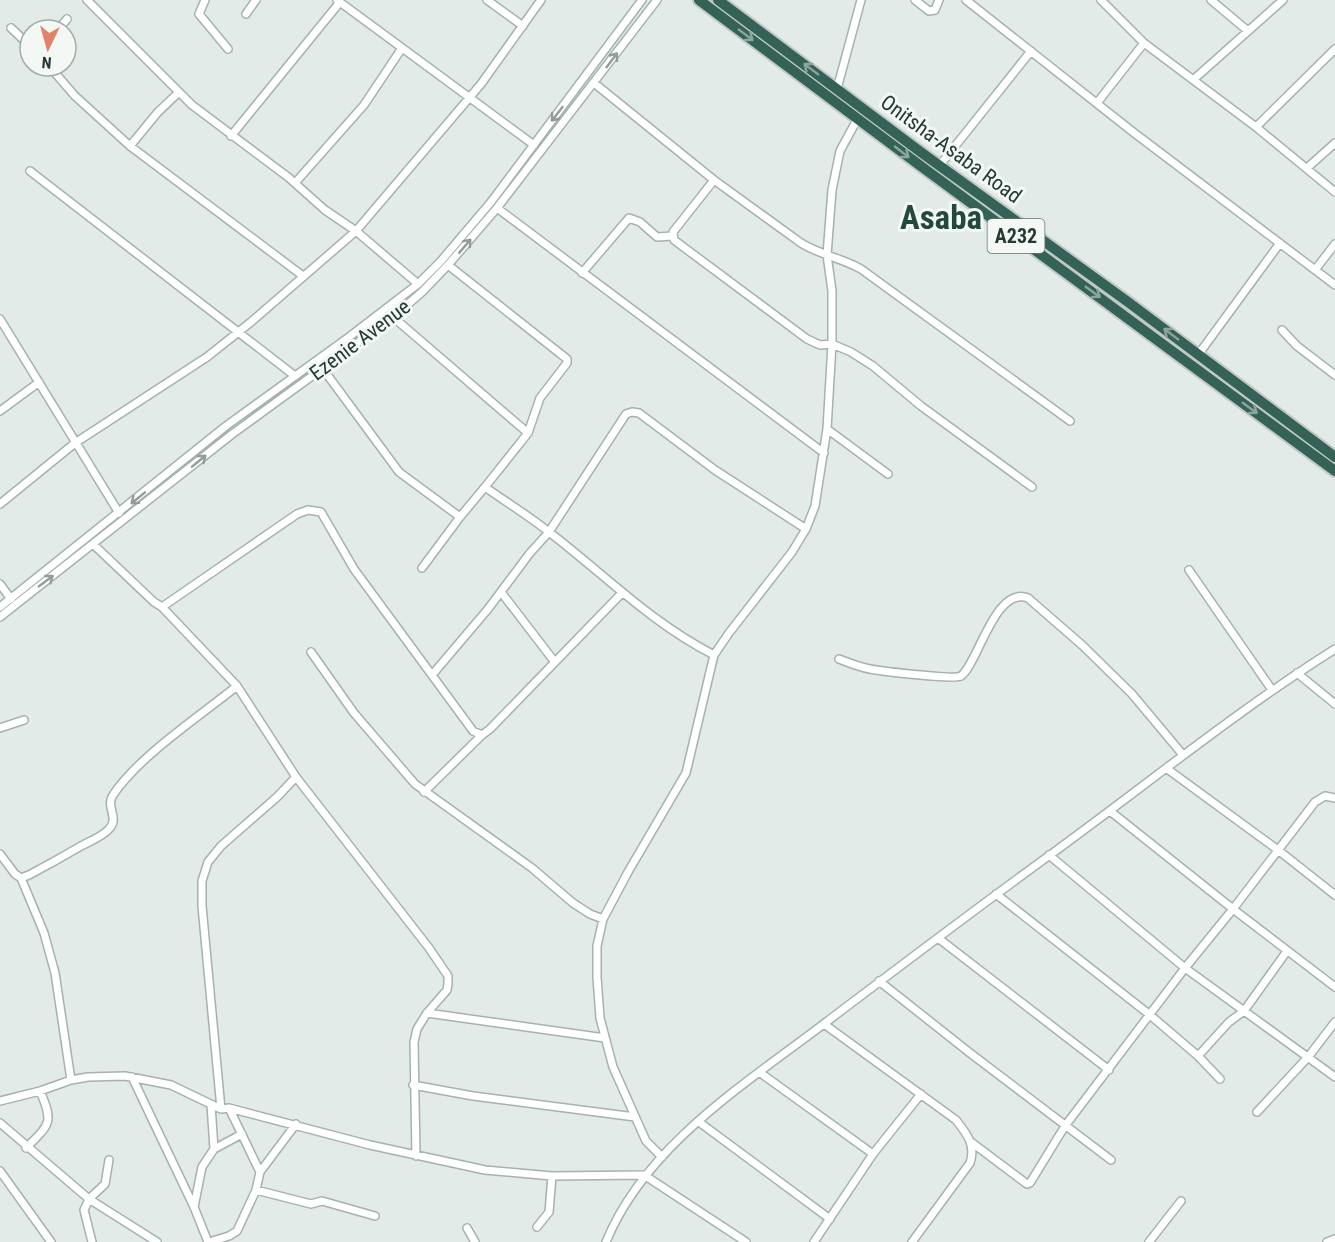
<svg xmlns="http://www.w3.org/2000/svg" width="1335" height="1242" viewBox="0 0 1335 1242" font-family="'Roboto Condensed',sans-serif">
  <rect width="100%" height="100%" fill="#e2ebe7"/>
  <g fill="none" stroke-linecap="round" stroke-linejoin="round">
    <g stroke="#a5b2ad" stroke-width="10">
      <path id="minor" d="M87,0l105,105 96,72 37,33 31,21 62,53
        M205,0l-6,14 29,35
        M337,0l197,145
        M487,0l36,26
        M915,0l14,11 6,-1 4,-10
        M966,0l167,132 202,153
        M1101,0l43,43 112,84 79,65
        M1211,0l37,31
        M246,14l10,-14
        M11,28l19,18
        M58,30l9,-11
        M49,66l26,30 55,50 173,130
        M1193,80l90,-80
        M594,83l120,97 87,63c19,12 41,15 60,26l209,152
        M837,89l24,-89
        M1097,103l47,-60
        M1256,127l79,-78
        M231,136l109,-134
        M130,146l28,-34 20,-19
        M940,165l91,-114
        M1307,168l28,-25
        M30,171l265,205
        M714,180l-41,52 1,8 133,99 13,6 12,-1 19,8 22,14 48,40 111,81
        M295,183l69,-78 38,-57
        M497,208l327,245
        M448,265l119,94v4l-27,35 -12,35 -43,54
        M1315,270l20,-26
        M582,273l47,-55 11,4 17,15 15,-1
        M393,317l135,116
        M0,319l119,194
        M1282,330l15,16 38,29
        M1198,355l82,-112
        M323,369l76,103 61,45 25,-30c21,15 44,29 64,45 56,43 101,90 165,123
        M0,411l38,-28
        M827,429l61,45
        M0,504l75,-61 132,-86 44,-35 105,-91 125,-147 60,-84
        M94,545l60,57 8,5 75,79 59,91 133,171 19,28v8l-1,6 -20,23 -10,16 -3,13 2,114
        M422,568l38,-51
        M1189,570l83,120
        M0,584l11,15
        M501,592l53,69
        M0,607l226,-181 123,-89 69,-53 23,-23 50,-59 151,-202
        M162,607l135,-93 11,-4 13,2 33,57 119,162 9,4 8,-6 131,-135
        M0,617l231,-182 162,-118 29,-25 26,-27 49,-57 160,-208
        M311,652l43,61 61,71 117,84 41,35 17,11 13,5
        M839,659c10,4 20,8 31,10 11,2 85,11 91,7 17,-12 34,-91 67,-78l54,47 50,49 51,61
        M1297,673l38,31
        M432,675l56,-66 42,-56 19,-21 77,-118 6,-2 7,1 76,57 91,59
        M0,728l24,-8
        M1166,768l112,82 57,45
        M424,792l58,-57
        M1335,798l-10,-2 -10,6 -82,107 -48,59 150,109
        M1110,811l123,98 102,78
        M0,854l15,20 6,4 23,55 11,40 16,107
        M21,878l8,-3c17,-9 35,-19 52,-29 9,-5 21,-9 28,-17 11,-11 -4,-22 4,-34 26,-39 87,-79 124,-109
        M996,894l154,121 48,41 22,23
        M938,938l171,132
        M879,981l91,72 141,107
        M427,1013l178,25
        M824,1024l132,96c11,14 20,25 14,43l-58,79
        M1198,1056l31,-34 15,-11 43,-60
        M759,1072l114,82
        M132,1077l62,130 14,35
        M413,1085l60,11 162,21
        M0,1101l40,-10 31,-11 17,-3 37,-1 46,9 50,24 8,-1 141,37 115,25 67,6 92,-1 102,67
        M229,1108l31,64
        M221,1109l-19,-203v-25l6,-19 13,-16 56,-49 19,-20
        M1257,1112l52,-56 26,-34
        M699,1122l131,97
        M0,1123l89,76 68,43
        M971,1142l56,42 3,-1 35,-57 120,-158 -136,-113
        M26,1148c24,-24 28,-25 14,-57
        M214,1149l28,-15
        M662,1157l-16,-16 -33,-74 -13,-49 -3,-41v-31l6,-27 25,-47 58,-99 28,-118 15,-22 63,-81 14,-23 9,-23 12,-77 5,-85v-53l-5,-36 5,-65 8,-39 18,-33
        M0,1171l51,71
        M256,1190l55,14 11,-3 53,15
        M194,1207l8,-40 12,-18 -3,-44
        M537,1227l12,-15 3,-36
        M467,1228l8,14
        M92,1242l-8,-32 5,-11 16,-15 4,-24
        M209,1242l20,-6 8,-5 19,-41 4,-18 36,-48
        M606,1242c39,-96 139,-158 219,-219 74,-56 149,-113 225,-168 95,-69 185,-143 285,-206
        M814,1242l59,-88 48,-60
        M1149,1242l32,-41
        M1327,1242l8,-3"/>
    </g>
    <g stroke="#c2c8c6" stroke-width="14">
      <path id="highway" d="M699,0l219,164 417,307
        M718,0l204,153 206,149 207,155"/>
    </g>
    <use href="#minor" stroke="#fff" stroke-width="7"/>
    <use href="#highway" stroke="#346257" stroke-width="10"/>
  </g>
  <defs><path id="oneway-shaft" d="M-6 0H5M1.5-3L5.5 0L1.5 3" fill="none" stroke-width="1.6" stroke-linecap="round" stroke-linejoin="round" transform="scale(1.5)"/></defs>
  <g stroke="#8aa69e">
    <use href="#oneway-shaft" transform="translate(746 35) rotate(37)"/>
    <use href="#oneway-shaft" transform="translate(811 69) rotate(-143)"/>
    <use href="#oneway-shaft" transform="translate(902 152) rotate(38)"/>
    <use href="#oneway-shaft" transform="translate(1093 292) rotate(36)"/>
    <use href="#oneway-shaft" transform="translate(1171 334) rotate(-143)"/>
    <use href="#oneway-shaft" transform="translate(1250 408) rotate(36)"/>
  </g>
  <g stroke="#929c99">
    <use href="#oneway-shaft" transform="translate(612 60) rotate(-53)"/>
    <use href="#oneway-shaft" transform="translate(557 114) rotate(128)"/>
    <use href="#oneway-shaft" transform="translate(465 246) rotate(-50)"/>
    <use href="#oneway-shaft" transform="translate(199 461) rotate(-39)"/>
    <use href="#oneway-shaft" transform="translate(138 498) rotate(141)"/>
    <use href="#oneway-shaft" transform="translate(46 581) rotate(-37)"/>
  </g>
  <g text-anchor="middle" stroke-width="6" stroke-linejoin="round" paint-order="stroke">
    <rect fill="#f3f8f5" stroke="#62736d" stroke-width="1.5" x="987.5" y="219" width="57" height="34" rx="4.5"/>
    <g font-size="20" font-weight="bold" fill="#243a33">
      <text x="1016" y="243">A232</text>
    </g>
    <g font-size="21" fill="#243a33" stroke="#f3f8f5">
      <text transform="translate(951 149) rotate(36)" y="7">Onitsha-Asaba Road</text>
      <text transform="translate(360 340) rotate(-37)" y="7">Ezenie Avenue</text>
    </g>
    <g font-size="33" font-weight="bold" fill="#23493f" stroke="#f3f8f5">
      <text x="941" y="229">Asaba</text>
    </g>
  </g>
  <g transform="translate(48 48) rotate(185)"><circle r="28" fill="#f3f8f5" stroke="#a0aca7" stroke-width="1.5"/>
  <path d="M0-4.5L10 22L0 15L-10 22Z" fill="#e1836a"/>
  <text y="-9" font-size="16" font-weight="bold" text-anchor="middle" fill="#243a33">N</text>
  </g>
</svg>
